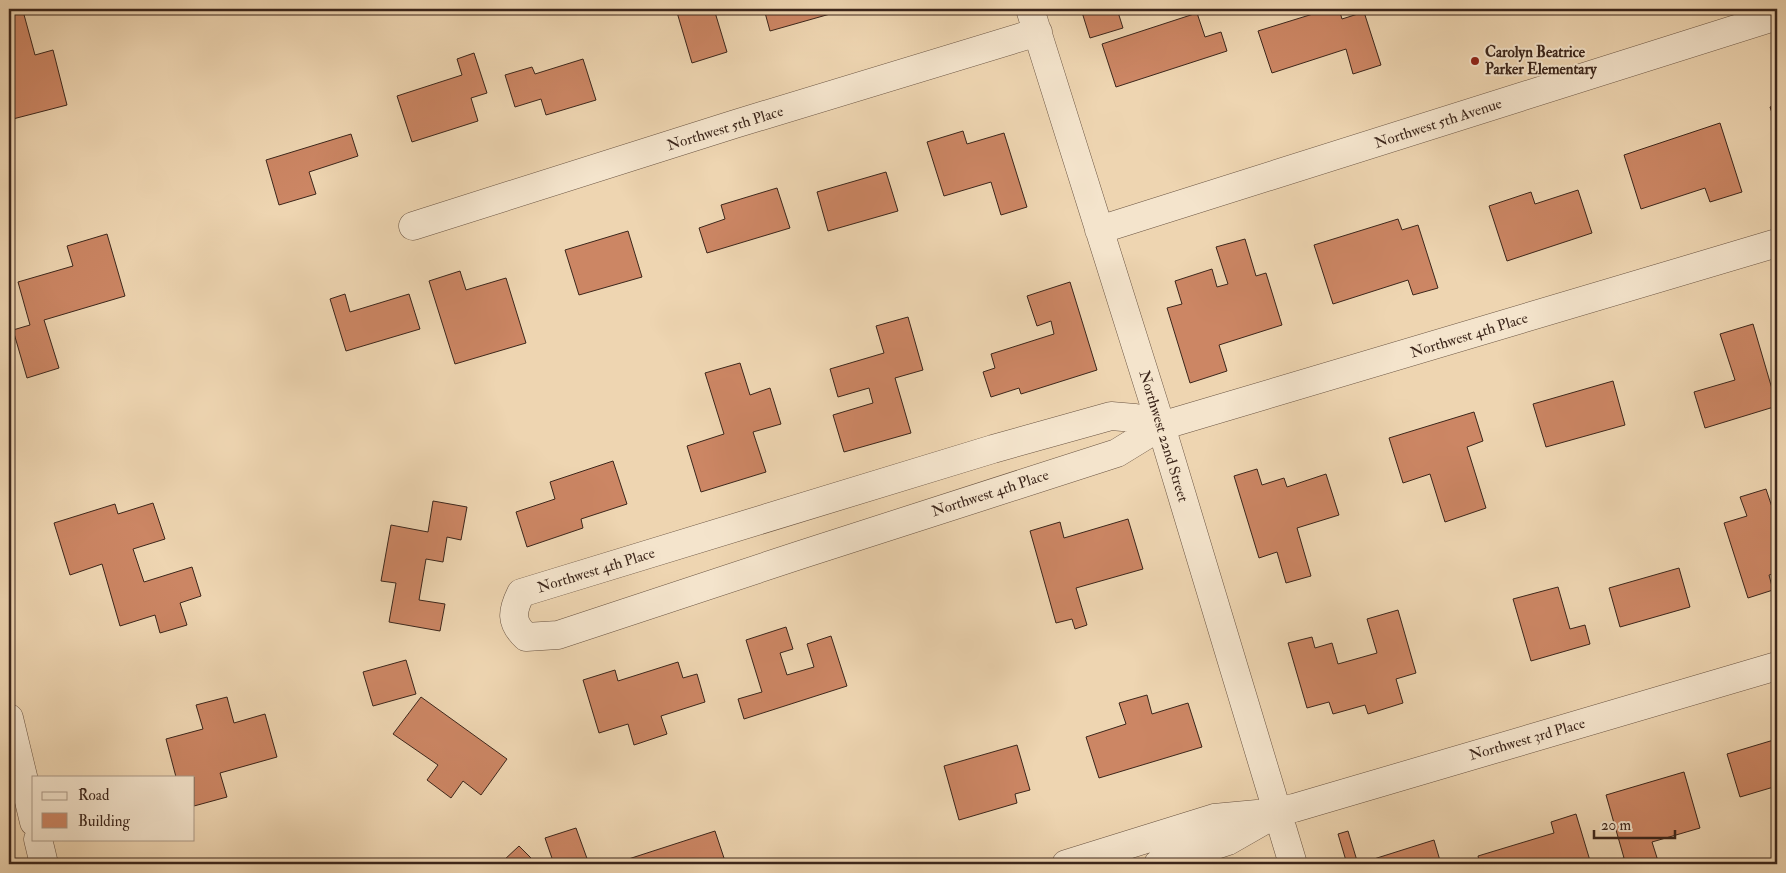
<svg xmlns="http://www.w3.org/2000/svg" width="1786" height="873" viewBox="0 0 1786 873" font-family="'IM FELL Double Pica',serif">
  <rect width="100%" height="100%" fill="#eed5b1"/>
  <filter id="stains"><feTurbulence type="fractalNoise" baseFrequency=".004" numOctaves="4"/><feColorMatrix values="0 0 0 0 .2 0 0 0 0 .09 0 0 0 0 .02 0 0 0 .5 -.17"/></filter>
  <radialGradient id="worn" r=".72"><stop offset=".6" stop-color="#630" stop-opacity="0"/><stop offset="1" stop-color="#630" stop-opacity=".3"/></radialGradient>
  <path fill="#cc8664" stroke="#3c261b" d="M676,9h38l13,43 -35,11z
    M764,9h64l2,5 -60,17z
    M1081,9h36l6,19 -33,10z
    M1329,9h10l3,10 22,-7 17,53 -28,9 -7,-25 -74,24 -14,-42z
    M23,11l12,44 18,-5 14,55 -58,15v-106z
    M1197,13l8,24 16,-5 6,19 -111,36 -14,-43z
    M474,53l13,40 -16,5 7,23 -66,21 -15,-46 65,-21 -5,-16z
    M583,59l13,41 -50,15 -5,-16 -26,8 -10,-32 27,-8 3,7z
    M1777,104v24l-7,-21z
    M1720,123l22,69 -32,10 -5,-14 -64,21 -17,-54z
    M963,131l4,13 37,-11 23,74 -26,8 -10,-33 -47,14 -17,-54z
    M351,134l7,22 -49,16 7,22 -37,11 -13,-45z
    M886,172l12,39 -70,20 -11,-39z
    M777,188l13,40 -83,25 -8,-25 26,-9 -4,-14z
    M1578,190l14,43 -85,28 -18,-55 42,-14 4,12z
    M1398,219l4,11 16,-5 20,63 -25,7 -5,-15 -75,24 -19,-59z
    M628,231l14,46 -63,18 -14,-45z
    M107,234l18,62 -81,24 15,48 -32,10 -14,-48 17,-5 -12,-43 55,-16 -6,-20z
    M1245,239l11,37 10,-3 16,52 -63,20 8,26 -37,12 -23,-75 15,-4 -7,-23 37,-12 5,18 11,-3 -12,-37z
    M460,271l6,19 40,-12 20,65 -71,21 -26,-83z
    M1070,282l27,88 -76,24 -2,-6 -28,9 -8,-25 12,-4 -4,-14 63,-20 -3,-13 -14,5 -10,-30z
    M345,294l5,18 59,-18 11,35 -74,22 -16,-52z
    M908,317l15,53 -28,8 16,55 -67,19 -11,-37 40,-12 -4,-15 -31,9 -8,-28 54,-16 -8,-27z
    M1753,324l24,82 -72,22 -11,-36 41,-12 -15,-46z
    M740,363l10,32 20,-7 11,36 -28,8 13,40 -65,20 -14,-46 37,-12 -19,-61z
    M1613,381l12,44 -79,22 -13,-43z
    M1474,412l9,29 -16,6 19,61 -41,14 -15,-48 -27,9 -14,-45z
    M613,461l14,43 -46,15 2,9 -56,19 -11,-35 39,-13 -5,-17z
    M1257,469l5,16 22,-7 3,9 39,-13 13,41 -42,13 14,48 -25,7 -9,-31 -18,6 -25,-82z
    M1766,489l8,24 3,-1v61l-8,2 4,15 -25,8 -24,-75 23,-7 -7,-19z
    M433,501l34,6 -6,33 -14,-3 -4,25 -17,-3 -7,41 26,4 -5,27 -51,-9 7,-39 -15,-2 10,-56 37,7z
    M153,503l12,36 -32,10 11,33 48,-15 9,29 -21,7 7,22 -27,8 -5,-18 -35,11 -18,-62 -32,11 -16,-52 61,-19 3,10z
    M1128,519l15,50 -67,19 11,37 -12,4 -3,-10 -16,4 -26,-92 30,-9 4,16z
    M1679,568l11,39 -70,20 -11,-39z
    M1558,587l12,42 15,-4 5,19 -59,17 -18,-62z
    M1398,610l18,63 -20,6 7,24 -35,11 -3,-9 -32,9 -4,-12 -22,6 -19,-65 24,-6 3,11 17,-5 6,21 39,-11 -10,-34z
    M786,627l7,22 -13,4 7,22 27,-8 -7,-23 24,-8 16,50 -103,33 -6,-20 24,-7 -16,-52z
    M406,660l10,34 -43,12 -10,-34z
    M678,662l5,16 14,-4 8,28 -44,14 6,18 -33,11 -6,-21 -29,9 -16,-53 32,-10 3,11z
    M1147,695l5,19 36,-11 14,44 -103,31 -13,-41 40,-13 -7,-21z
    M227,697l7,26 31,-9 12,43 -57,16 7,24 -33,9v-29h-18l-10,-38 37,-10 -7,-24z
    M421,697l86,62 -26,36 -18,-14 -12,17 -24,-18 11,-15 -45,-31z
    M1777,739v47l-37,11 -13,-43z
    M1017,745l13,45 -15,4 2,9 -58,17 -15,-54z
    M1684,772l16,56 -48,14 7,22h-42l-1,-4 8,-2 -18,-63z
    M1576,814l15,50h-111l-2,-8 76,-23 -3,-11z
    M576,828l13,36h-35l-9,-26z
    M715,831l11,33h-113z
    M1348,831l10,33 76,-24 7,24h-94l-9,-30z
    M519,846l18,18h-31l-3,-3z"/>
  <g fill="none" stroke-linecap="round" stroke-linejoin="round">
    <g stroke="#685240" stroke-width="29">
      <path id="minor" d="M1030,9l131,417 132,438
        M413,226l322,-102 303,-92
        M1099,230l678,-214
        M1161,426l-26,-8 -24,-2 -118,33 -472,144c-9,18 -11,29 5,44l32,-2 242,-80 317,-102 44,-27 616,-183
        M9,718l25,104
        M38,839l6,25
        M1066,864l148,-46 63,-6 17,-4 483,-142
        M1158,864l70,-23 42,-24"/>
    </g>
    <use href="#minor" stroke="#f4e4cc" stroke-width="28"/>
  </g>
  <circle fill="#8f2418" stroke="#f4e4cc" stroke-width="2" cx="1475" cy="61" r="5"/>
  <g text-anchor="middle" stroke-width="4" stroke-linejoin="round" paint-order="stroke">
    <g font-size="15" font-weight="bold" fill="#3c261b" stroke="#f4e4cc" text-anchor="start">
      <text x="1485" y="57">Carolyn Beatrice<tspan x="1485" dy="17">Parker Elementary</tspan></text>
    </g>
    <g font-size="15" fill="#3c261b" stroke="#f4e4cc">
      <text transform="translate(1438 123) rotate(-18)" y="5">Northwest 5th Avenue</text>
      <text transform="translate(725 128) rotate(-17)" y="5">Northwest 5th Place</text>
      <text transform="translate(1469 335) rotate(-17)" y="5">Northwest 4th Place</text>
      <text transform="translate(1164 436) rotate(73)" y="5">Northwest 22nd Street</text>
      <text transform="translate(990 493) rotate(-18)" y="5">Northwest 4th Place</text>
      <text transform="translate(596 570) rotate(-17)" y="5">Northwest 4th Place</text>
      <text transform="translate(1527 739) rotate(-16)" y="5">Northwest 3rd Place</text>
    </g>
  </g>
  <rect width="1786" height="873" fill="none" stroke="#eed5b1" stroke-width="30"/>
  <rect x="10" y="10" width="1766" height="853" fill="none" stroke="#3c261b" stroke-width="2.5"/>
  <rect x="15" y="15" width="1756" height="843" fill="none" stroke="#3c261b"/>
  <rect x="32" y="776" width="162" height="65" fill="#f4e4cc" stroke="#aa9885"/>
  <rect x="42" y="792" width="25" height="8" fill="#f4e4cc" stroke="#aa9885"/>
  <text x="78" y="800" font-size="15" fill="#3c261b">Road</text>
  <rect x="42" y="813" width="25" height="15" fill="#cc8664" stroke="#aa9885"/>
  <text x="78" y="826" font-size="15" fill="#3c261b">Building</text>
  <path d="M1594 830v8h81v-8" fill="none" stroke="#3c261b" stroke-width="2.5"/>
  <text x="1601" y="830" font-size="15" fill="#3c261b" stroke="#f4e4cc" stroke-width="4" paint-order="stroke">20 m</text>
  <rect width="100%" height="100%" filter="url(#stains)"/>
  <rect width="100%" height="100%" fill="url(#worn)"/>
</svg>
